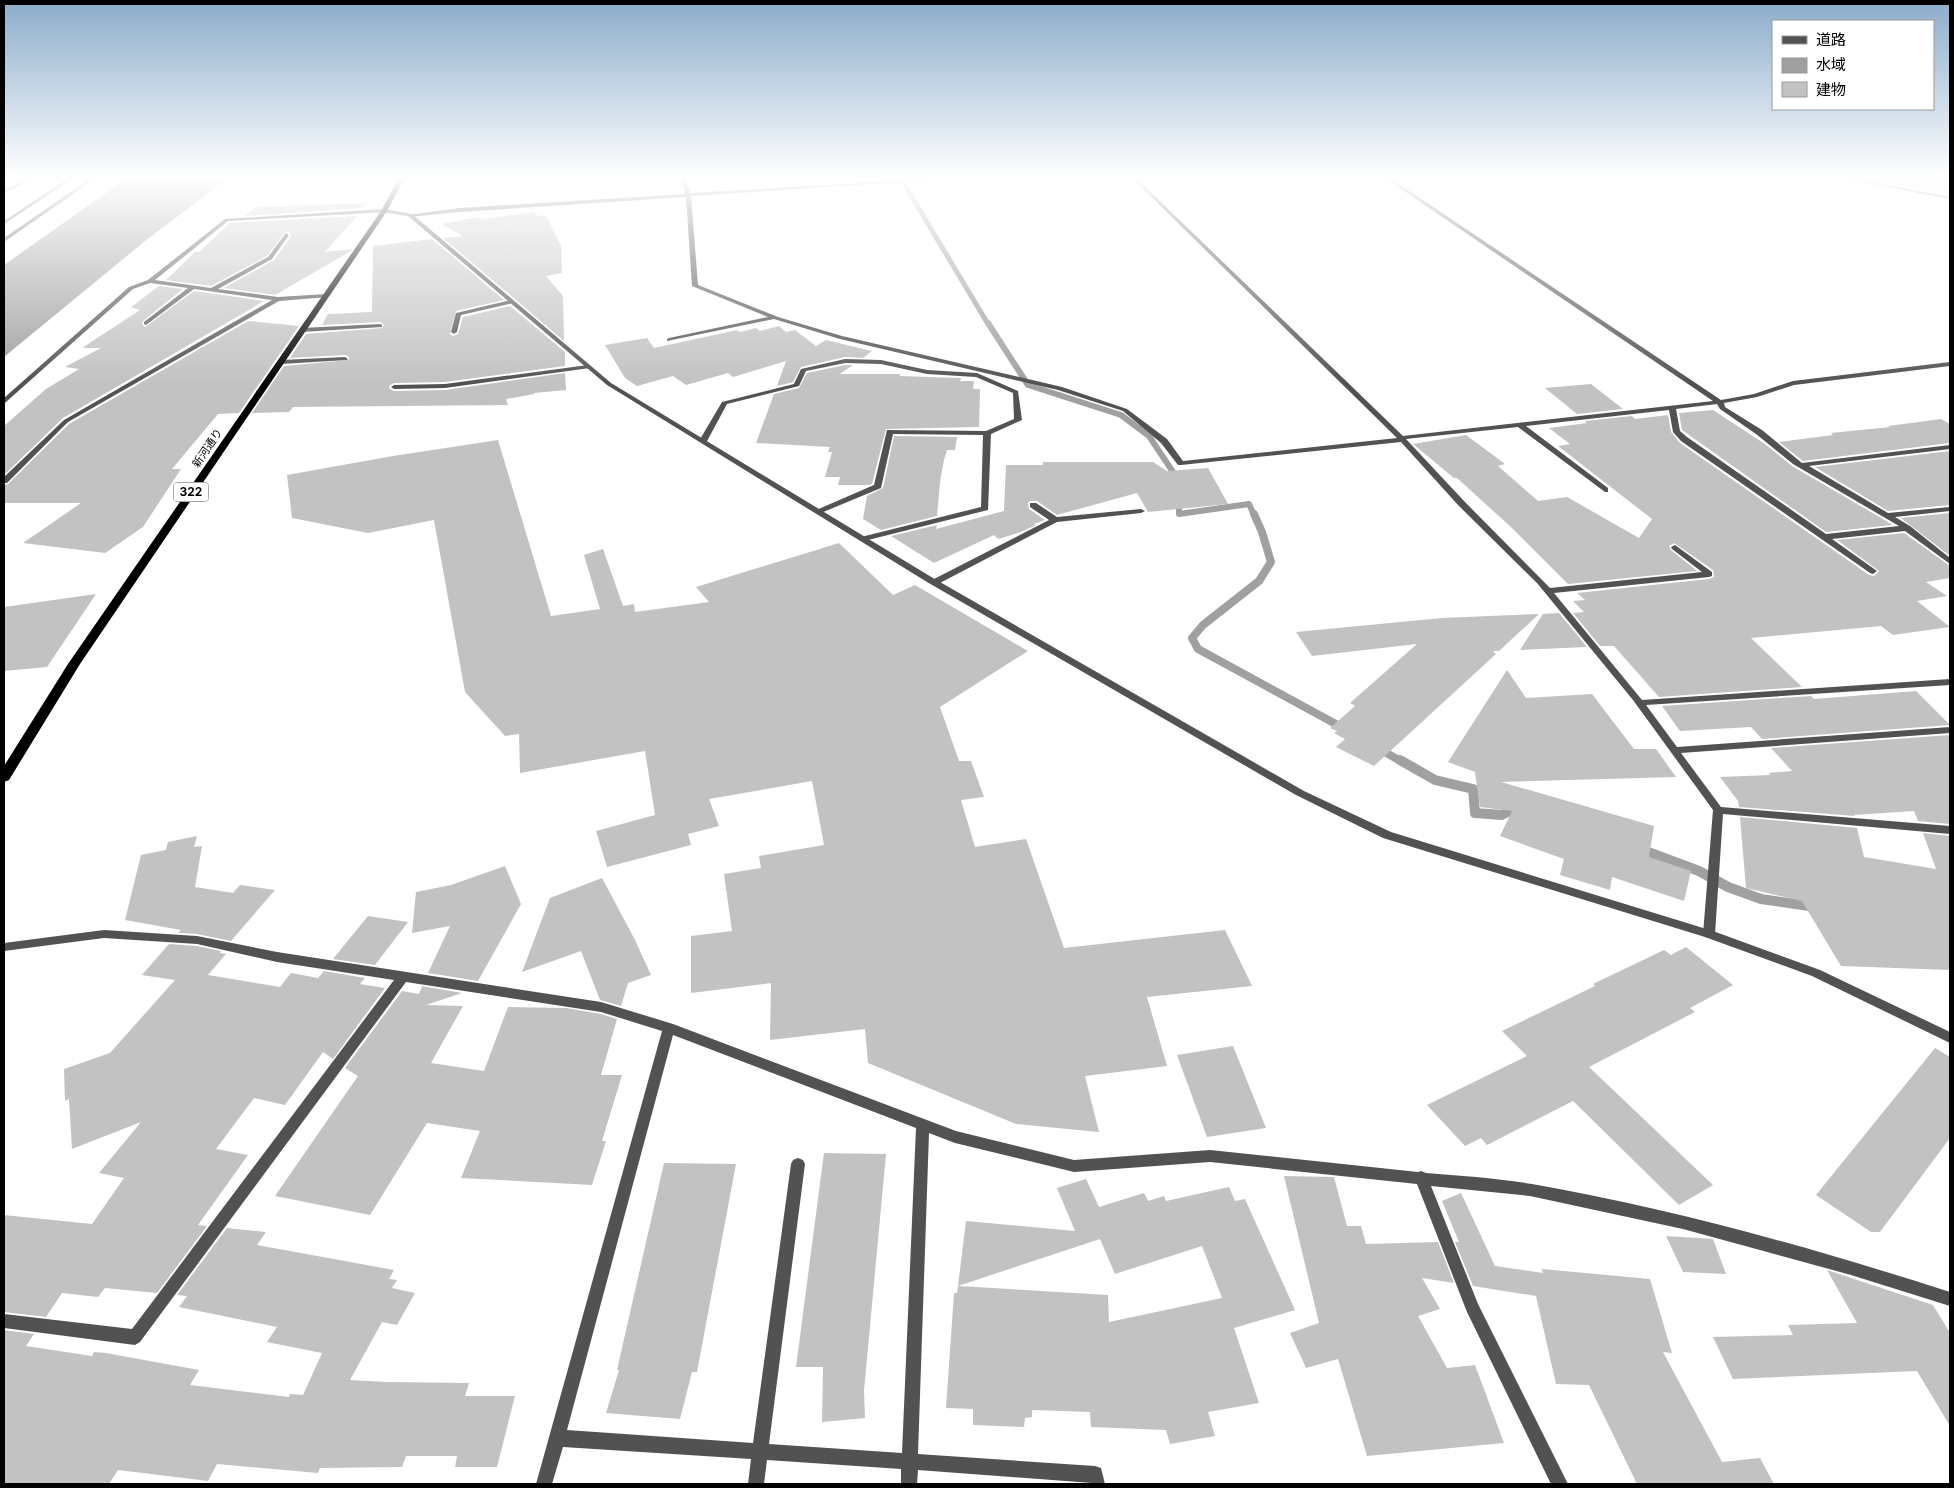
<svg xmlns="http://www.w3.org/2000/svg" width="1954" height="1488" viewBox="0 0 1954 1488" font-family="Inter,'Noto Sans JP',sans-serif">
  <rect width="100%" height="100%" fill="#fff"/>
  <path fill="#d9d9d9" d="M1850,176h100v18l-11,-2z"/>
  <path fill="#a0a0a0" d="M130,176h101l-86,65 -141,116v-92z"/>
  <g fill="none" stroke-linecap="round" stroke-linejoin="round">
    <path stroke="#a0a0a0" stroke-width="5" d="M893,176l10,6 85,142"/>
    <path stroke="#a0a0a0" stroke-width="6" d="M988,323l40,62 93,30 28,21 30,45
      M1179,499v15l70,-10 5,11"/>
    <path stroke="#a0a0a0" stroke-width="8" d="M1254,514l8,18 9,30 -12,19 -56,44 -11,13 6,11 147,80
      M1378,748l24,14"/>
    <path stroke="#a0a0a0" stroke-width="10" d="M1400,760l35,20 38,9 2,24 27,2 9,-5 9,2
      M1640,849l59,22 29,16 33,12 55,8"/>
  </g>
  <path fill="#c2c2c2" d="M368,203l-5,5 -118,8 10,-9z
    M534,212l2,4 10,-1 15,31 1,27 -16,3 17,20 1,45 -121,-103 20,-2 -21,-12 36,-7 3,2z
    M357,216l-32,36 28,-3 -2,2 -76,44 -51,-7 50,-28 17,-24 -1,-3 -4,-2 -19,25 -56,30 -45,-6 29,-28h4l31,-29z
    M432,239l72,61 -48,11 -6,23 3,2 5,-2 5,-17 47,-11 55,46v14l-120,16 -51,1 -5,3 1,3 4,2 51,-1 120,-17 1,17 -32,3v1l-28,5 2,6 -215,2 -4,5 -37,1 32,-47 65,-6v-3l-4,-2 -55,3 16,-24 77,-6 1,-3 -4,-3 -58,3 6,-11 44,-2 1,-66z
    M159,286l24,3 -40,32 -1,3 3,3 49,-36 70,10 -201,117 -59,57v-49l42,-37 33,-20 -14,-2 36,-19h-19l58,-38 -9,-3z
    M248,321l51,5 -60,87 -21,1 -46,55h9l-38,58 -38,26 -82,-10 58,-40h-77v-18l4,-1 61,-60z
    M779,326l7,6 9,-2 21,16 10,-6 46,11 -9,7 -18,-1 -44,10 -8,15 -16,4 9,-25 -53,16 -5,-4 -42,12 -13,-9 -36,10 -12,-8 -20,-33 42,-7 7,10 83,-18 3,2 16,-4 4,3z
    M845,365h8l-13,9h60v2l61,2 -1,3h14l-1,8h7l-1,38 -93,2 -14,55 -4,1h-30l2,-8h-15l7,-25h-4l2,-5 -74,-4 18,-49 25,-6 8,-15z
    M1591,384l32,25 -46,5 -32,-26z
    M1713,410l52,34 27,22 101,59 -67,7 -144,-102 -3,-17z
    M1668,415l3,17 9,11 189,132 5,1 5,-5 -42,-31 67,-7 46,33v12l-24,4 21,14 -30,5 33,26 -57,8 -12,-9 -130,12 51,49 -143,10 -45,-51h-14l-27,-33 11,-1 -11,-11 12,-1 -8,-7 132,-14 5,-2 -1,-7 -39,-27 -5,3 2,4 26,21 -129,13 -55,-55 -56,-51h-3l-41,-34 53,-9 39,29 -7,2 40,35 29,-4 72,41 13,-19 -94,-73 12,-2 -21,-16 38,-5 -2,-2 47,-5 3,3z
    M1941,419l9,5v19l-147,18 -24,-19 54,-7 -2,-2 59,-6 -2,-1z
    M894,436l63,1 -2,13h-8l-3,10 -4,22 -3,34 -56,14 -18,-11 4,-23 16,-8z
    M498,440l53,176 49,-7 -16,-54 19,-6 20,57 11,-2 1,8 74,-10 -13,-15 143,-44 54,52 22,-10 113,66 -88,56 19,54h12l13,36 -23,3 14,47 51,-8 38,109 161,-18 27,56 -105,11 20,69 -82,10 14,56 -83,-8 -148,-61 -3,-34 -95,11 1,-57 -80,10v-57l41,-5 -8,-57 37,-6 -2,-12 65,-11 -12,-64 -103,18 10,27 -31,8 3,11 -84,22 -11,-36 59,-16 -10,-64 -125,22 -1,-39 -14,2 -40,-44 -31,-172 -66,13 -76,-15 -5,-43 106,-19z
    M1950,451v54l-62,6 -73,-44z
    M1043,462h110l14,9 41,-3 20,36 -80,8 -11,-19 -80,22 -20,-14h-7l-2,2 1,6 16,11 -11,4 2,1 -15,7 -23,7 -4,-4 -60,28 -43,-27 46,-11 -1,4 68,-18 2,-46h37z
    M1950,513v43l-49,-38z
    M96,594l-49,73 -43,4v-64z
    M1559,613l28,34 -67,3 23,-36z
    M1539,614l-40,37h-6l3,3 -122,112 -38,-19 9,-8 -11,-6 3,-2 -7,-3 25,-22 -5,-3 67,-59 -105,12 -16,-24 146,-14z
    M1507,670l19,28 66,-4 42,55h22l20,28 -175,5 153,44 -5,31 42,14 -7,30 -72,-24 -2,13 -50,-15 4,-16 -64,-23 12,-25 -32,-4 -5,-35 -27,-10z
    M1916,691l34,34 -188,14 -11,-12 -71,4 -18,-25 149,-10 3,3z
    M1950,735v89l-32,-3 -4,-10 -60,4 1,1 -116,-9 -1,-6 -18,-24 51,-2 -3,-2 24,-2 -21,-23z
    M1740,817l117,11 7,29 72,12 -13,-36 27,3v134l-109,-4 -39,-65 -56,-13z
    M197,836l-3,11 8,-1 -7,41 38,6 7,-8 35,5 -44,51 -34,-7 -19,-1 3,-3 -56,-10 16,-65 25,-5 2,-8z
    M505,866l16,38 -43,77 -50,-8 22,-47 -38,7 4,-41 35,-7z
    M602,878l33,62 16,35 -23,8 -7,23 -21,-6 -19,-49 -59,21 28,-74z
    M368,916l40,6 -33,43 -42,-6z
    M169,944l28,2 24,5 -1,2 6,1 -18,21 72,12 11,-14 27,5 6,-7 41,7 -5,6 25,4 -52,71 -10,-7 -38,53 -31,-7 -38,51 32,6 -50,70 9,1 -50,67 -52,-5 -7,9 -36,-4 -16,24 -42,-5v-97l88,9 32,-46 -25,-5 42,-51 -69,27 -3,-50 -4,2 -1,-32 46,-16 65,-73 -33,-5z
    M1686,947l47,38 -43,23 5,4 -106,55 124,118 -34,20 -106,-104 -86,44 -6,-7 -16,8 -38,-41 100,-49 -25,-25 93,-45 -2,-2 71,-34 7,5z
    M422,986l40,7 -36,12 37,1 -32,57 53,8 24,-64 58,1 35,6 16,5 -16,56h21l-20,66h4l-14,44 -131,-7 19,-47 -53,-8 -57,92 -95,-19 83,-120 -13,-8 57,-77 17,3z
    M1233,1046l33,82 -59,9 -30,-82z
    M1935,1048l15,9v81l-70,94h-9l-55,-37z
    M824,1153l62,1 -22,237 1,27 -43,4 1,-55h-27z
    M664,1163l72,1 -39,208h-5l-12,47 -74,-6 13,-43h-2z
    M1284,1176l50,1 13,49h14l5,18 72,-2 16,41 -32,-5 18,31 -22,7 29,52 28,-3 29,78 -137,13 -29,-97 -32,9 -16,-35 29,-10z
    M1086,1179l13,28 45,-14 4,8 16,-5 2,5 63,-14 6,14 10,-2 50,111 -61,18 25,75 -51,9 7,24 -45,8 -4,-14 -75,-3 -1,-15 -58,-2v7l-7,1 -1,9 -51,-2v-16l-27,-1 8,-115h3l1,-7 150,9 1,27 113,-24 -20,-52 -87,28 -15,-35 -142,47 8,-65 109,10 -18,-43z
    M1461,1193l34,73 48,7 -1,-4 108,10 22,74 -9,-1 59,110 38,-4 14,26h-137l-48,-99 -33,-1 -20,-88 -63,-10 -18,-44h4l-17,-41z
    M227,1228l39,4 -9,13 137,25 -5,9 8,1 -5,8 23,5 -18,32 -15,-3 -32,58 37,2 82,1 -4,13h50l-18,71h-42l2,-11h-51l-4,11 -82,1 -2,5 -101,-9 -9,17 -90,-11 -9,14h-105v-154l30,4 -8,12 66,10 2,-4 12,1 93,17 -9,15 99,12 1,-3 13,1 19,-42 -55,-11 10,-15 -98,-20 8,-11 -10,-1z
    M1666,1236l47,3 13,35 -43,-2z
    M1827,1270l106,35 17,28v93l-33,-55 -184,8 -20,-42 80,-2 -5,-10 69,-2z"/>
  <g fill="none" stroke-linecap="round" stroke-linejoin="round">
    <path fill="#525252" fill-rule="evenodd" d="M34,176h5l-35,17v-3z
      M72,176h5l-73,48v-3z
      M94,176h5l-95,66v-4z
      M681,176h4l5,17 290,-17 -2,1 -287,19 7,89 80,32 64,19 220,51 65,22 40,30 16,22 214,-23 -267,-262h4l269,260 310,-35 -331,-225h5l334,224 33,-6 39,-13 157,-19v4l-156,19 -37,12 -33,6 1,4 37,23 40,33 148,-18v4l-141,17 79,47 62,-6v4l-55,6 15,9 40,32v6l-45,-33 -73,8 45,32 -4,3 -3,-1 -189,-132 -8,-9 -4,-22 -143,16 82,62v4h-3l-87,-65 -112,12 58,62 86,87 152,-16 -30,-23 -1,-2 4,-2 37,27v4l-3,1 -155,16 88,107 308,-21v6l-304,20 31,42 273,-20v6l-269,20 40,54 229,19v8l-227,-20 -8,120 -2,3 -4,1 -4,-1 -2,-3 10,-124 -80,-110 -96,-117 -79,-78 -57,-63 -220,23h-3l-17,-22 -38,-32 -65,-21 -218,-51 -66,-20 -107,22v-2l2,-1 99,-21 -76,-31 -6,-89 -227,15 -49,5 -3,-2 52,-7 226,-14zM1717,404l3,5 36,25 37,30 106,62 -73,8 -139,-97 -7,-6 -4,-22z
      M384,209l2,3 -158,9 -73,59 56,8 57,-31 18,-24 3,2 -17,24 -54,30 60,8 48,-3 2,1v2l-49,4 -211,121 -61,61h-3v-6l60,-57 208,-120 -78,-11 -48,36 -2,-1v-2l44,-34 -38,-5 -17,6 -127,113 -2,1v-5l125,-111 19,-7 77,-61z
      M511,300l3,2 -1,1 -52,12 -4,17 -3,2 -3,-2 5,-19z
      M380,324l2,1v2l-80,5 -3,-2 3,-2z
      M345,357l3,2 -1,1 -66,4 -3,-2 3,-2z
      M845,359l36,1 46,10 50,3 41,18 4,29 -31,14 -3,76 -124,31h-3v-4l120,-30 2,-72 -90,-1 -12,54 -60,25h-3l-4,-2 60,-26 13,-55 99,1 28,-12 -1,-26 -37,-16 -49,-3 -46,-10 -36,-1 -39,8 -7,15 -72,18 -21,39 -7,-2 23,-39 72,-18 7,-15z
      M588,365l3,2 -1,1 -145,20 -51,1 -3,-2 3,-2 51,-1z
      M1030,503h6l21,14 84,-8 4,2 -4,2 -84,9 -119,62h-6v-4l117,-60 -19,-13z
      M104,930l93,6 80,16 324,50 72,22 283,107 118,29 136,-10 208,22 3,-1 5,2c35,3 71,5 106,11 142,25 281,64 418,108v14l-99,-31 -168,-46 -153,-33 -99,-10 47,118 90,180h-17l-84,-172 -50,-128 -207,-22 -136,10 -119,-29 -26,-10 -11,321 177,12 6,2 4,16 -187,-14 -1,14h-16v-15l-134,-9 -3,24h-16l3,-25 -188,-12 -11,37h-16l126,-453 -61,-19 -195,-30 -266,360 -5,3 -131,-17v-14l128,15 262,-349 -117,-18 -80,-18 -93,-6 -100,13v-8zM673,1035l243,93 -14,325 -133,-9 36,-280 -2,-4 -5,-2 -5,2 -2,4 -38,279 -186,-13z"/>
    <path fill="#525252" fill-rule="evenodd" d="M1831,176h7l112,21v2z
      M384,209l28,5 199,169 322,195 371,213 87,41 322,99 107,39 130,62v11l-138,-67 -107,-39 -322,-99 -87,-43 -369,-213 -320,-197 -199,-169 -26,-4z"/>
    <path fill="#000" fill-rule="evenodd" d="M400,176h6l-19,35 -307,453 -71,116 -5,2v-16l64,-102 313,-453z"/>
  </g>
  <linearGradient id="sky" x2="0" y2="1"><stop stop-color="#8baccb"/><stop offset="0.46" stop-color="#fff"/><stop offset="1" stop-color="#fff" stop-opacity="0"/></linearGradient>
  <rect width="1954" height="384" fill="url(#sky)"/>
  <g text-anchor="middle" stroke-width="4" stroke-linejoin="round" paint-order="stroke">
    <g font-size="11" fill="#000" stroke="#fff">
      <text transform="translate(207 448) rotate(-56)" y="4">新河通り</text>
    </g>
    <rect fill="#fff" stroke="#4c4c4c" stroke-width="1" x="173.5" y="482.5" width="35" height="19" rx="4"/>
    <g font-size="12" font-weight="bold" fill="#000">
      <text x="191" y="496">322</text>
    </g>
  </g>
  <rect width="1954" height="1488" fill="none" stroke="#000000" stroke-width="10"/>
  <rect x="1772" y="20" width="162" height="90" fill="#ffffff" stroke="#999999"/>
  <rect x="1782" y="36" width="25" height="8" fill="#525252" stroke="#999999"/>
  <text x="1816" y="45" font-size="15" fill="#000000">道路</text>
  <rect x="1782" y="58" width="25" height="15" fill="#a0a0a0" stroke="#999999"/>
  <text x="1816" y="70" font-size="15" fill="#000000">水域</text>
  <rect x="1782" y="82" width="25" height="15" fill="#c2c2c2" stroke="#999999"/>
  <text x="1816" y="95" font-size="15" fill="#000000">建物</text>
</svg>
